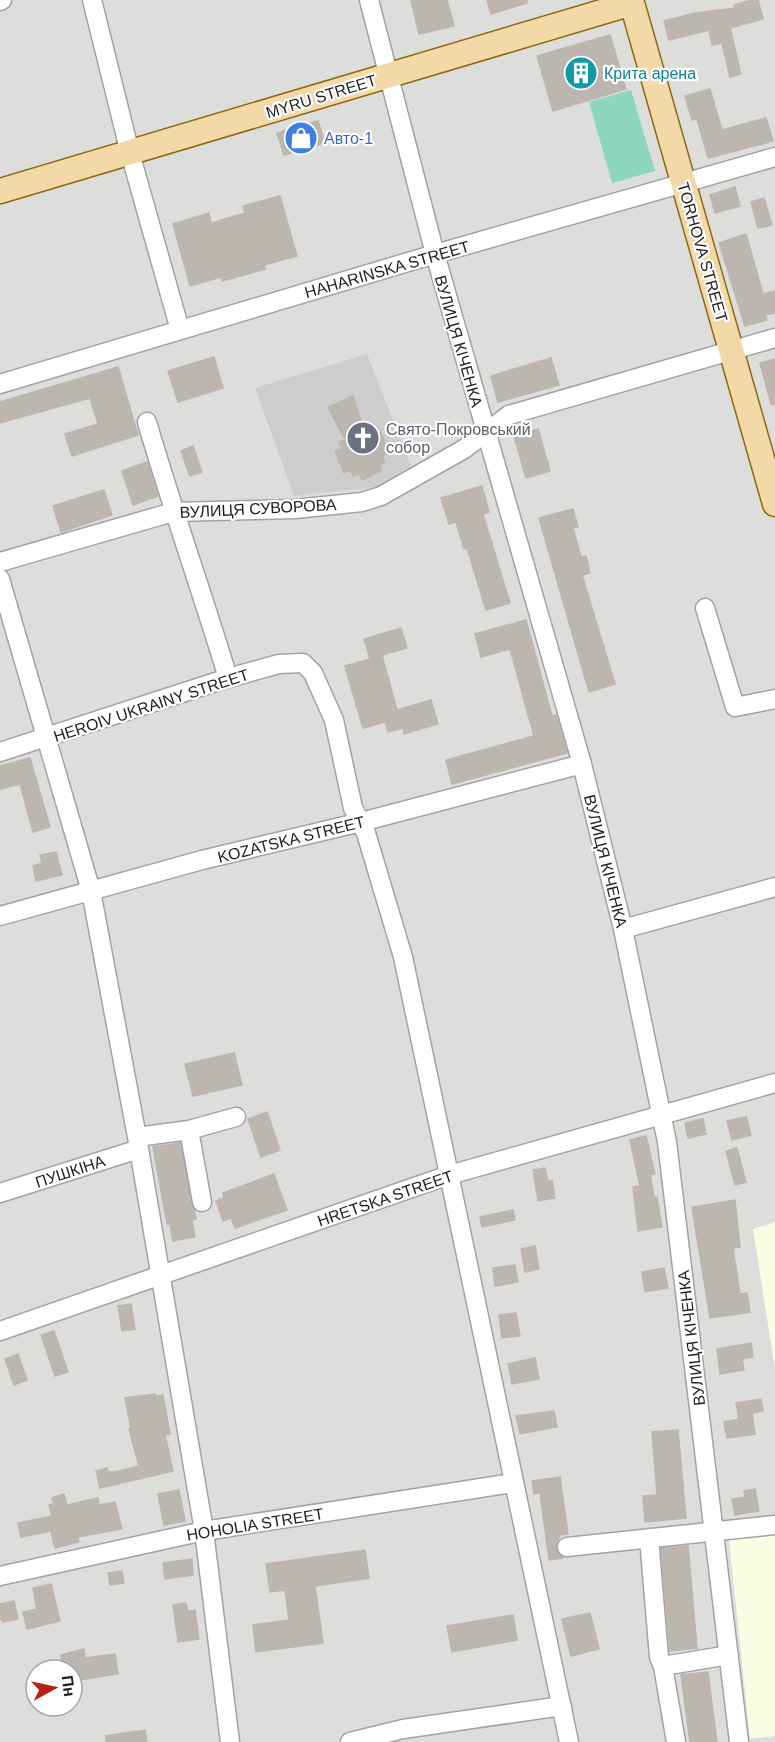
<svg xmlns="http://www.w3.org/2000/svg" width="775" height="1742" viewBox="0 0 775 1742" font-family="Helvetica,sans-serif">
  <rect width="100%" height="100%" fill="#efede7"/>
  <path fill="#dddddc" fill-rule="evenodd" d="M0,0h775v1742h-775zM36,1670h36v36h-36z"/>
  <path fill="#fafce3" d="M775,1222v147l-22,-140z
    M775,1515v221l-25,3 -23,-218z"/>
  <path fill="#cdcdcd" d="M367,354l44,112 -34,21 -83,9 -39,-108z"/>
  <path fill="#8cd6bf" d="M631,90l24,81 -43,12 -23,-81z"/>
  <path fill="#bcb6b0" stroke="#bfb5aa" stroke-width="1.5" d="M411,0h36l7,26 -35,8z
    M487,0h40v3l-36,11z
    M751,0h7l5,19 -33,9 11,46 -11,3 -8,-34 -10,2 -3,-15 -40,10 -5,-19 31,-8 40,-5 -1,-3z
    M610,35l16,54 -73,22 -16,-55z
    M710,89l12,41 44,-12 7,23 -65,17 -11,-39 -5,1 -7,-24z
    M318,121l7,22 -41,12 -7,-22z
    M735,187l5,19 -25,7 -5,-18z
    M280,196l17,60 -33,9 2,4 -44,12 -1,-4 -31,9 -17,-62 36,-11 2,10 34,-10 -2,-7z
    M764,198l8,27 -14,3 -7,-26z
    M746,234l17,60 12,-3v22l-10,2 2,5 -22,6 -26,-83z
    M214,357l9,31 -45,14 -10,-31z
    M551,358l8,27 -61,17 -7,-26z
    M775,359v45h-4l-11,-41z
    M118,367l20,68 -66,21 -7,-22 33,-10 -8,-26 -90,25v-21z
    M353,396l11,35 6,-3 4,8 7,-3 8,20 -7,3 3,6 -6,3 2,6 -19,9 -3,-7 -6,3 -2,-6 -7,3 -9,-22 7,-2 -3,-7 6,-2 -17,-33z
    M538,429l12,42 -24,7 -12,-42z
    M193,446l9,26 -12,4 -9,-25z
    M147,462l11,34 -25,9 -11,-34z
    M482,486l7,26 -6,2 27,89 -24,7 -19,-62 -3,1 -8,-27 -7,2 -8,-26z
    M104,490l8,25 -51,17 -8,-26z
    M573,509l5,18 -5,1 8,29 5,-1 4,17 -8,2 33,109 -26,8 -50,-174z
    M526,620l26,96 4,-1 11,38 -115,31 -6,-24 88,-24 -24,-87 -29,8 -6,-23z
    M401,628l6,20 -25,7 15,55 34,-10 7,24 -34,10 -1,-6 -15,4 -3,-10 -22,6 -18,-62 25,-7 -6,-20z
    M30,758l20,69 -17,5 -13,-48 -20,5v-23z
    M56,852l6,23 -26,6 -3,-15 9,-3 -2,-8z
    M234,1053l8,32 -49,11 -8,-32z
    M267,1112l13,38 -19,7 -13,-38z
    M746,1117l5,18 -19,5 -5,-19z
    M703,1119l3,15 -18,4 -3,-15z
    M646,1136l9,38 -5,1 4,22h3l5,30 -24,4 -5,-44 7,-1 -10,-46z
    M180,1143l16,76 -4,1 3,17 -22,4 -3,-17h-3l-14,-77z
    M737,1148l9,34 -11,3 -9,-34z
    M545,1168l3,13h4l3,17 -17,3 -5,-31z
    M274,1174l13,36 -52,18 -4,-10 -8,3 -7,-20 8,-3 -1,-5z
    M735,1200l5,47 -7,1 7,46 7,-1 3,19 -40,6 -18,-111z
    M513,1210l2,10 -33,7 -2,-10z
    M535,1246l4,23 -14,3 -4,-23z
    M515,1265l3,17 -23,4 -2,-18z
    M664,1268l4,20 -23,4 -3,-20z
    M131,1304l4,25 -13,2 -4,-25z
    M516,1313l4,23 -18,2 -3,-23z
    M54,1331l14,41 -13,4 -14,-41z
    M751,1343l2,14 -11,2 2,11 -24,4 -3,-25z
    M18,1354l9,26 -13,5 -9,-26z
    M535,1358l4,21 -27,5 -4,-20z
    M155,1394v2l8,-1 7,39 -5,1 8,36 -73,17 -4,-17 11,-3 1,4h7l24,-6 -10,-37h2l-6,-31z
    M761,1399l2,12 -11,2 3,21 -28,4 -3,-16 15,-3 -3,-16z
    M554,1411l3,16 -37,7 -4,-18z
    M678,1430l8,88 -41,4 -2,-26 14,-1 -5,-63z
    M560,1477l8,57 -8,1 -3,8 1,10 5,5 -14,2 -9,-67 -6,1 -2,-13z
    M755,1489l4,22 -24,4 -3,-16 13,-2 -1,-6z
    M179,1490l6,31 -21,4 -6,-31z
    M64,1494l3,11 31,-7 1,7 16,-3 7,27 -44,8 1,5 -24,6 -4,-17 -30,6 -3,-14 34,-7 -3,-11 5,-1 -2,-6z
    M688,1546l9,102 -27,3 -9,-103z
    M365,1550l4,28 -54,8 8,57 -67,9 -3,-27 36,-5 -4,-30 -15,2 -4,-28z
    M192,1559l1,16 -28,4 -2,-16z
    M122,1571l2,12 -14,2 -2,-12z
    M51,1584l9,37 -33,8 -4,-17 14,-3 -4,-21z
    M14,1601l4,18 -15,3 -3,-4v-14z
    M186,1603l2,8 7,-1 4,29 -21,3 -5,-37z
    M590,1613l9,36 -28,7 -9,-37z
    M513,1615l4,25 -65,12 -5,-26z
    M84,1649l1,9 30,-4 3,20 -44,7 -2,-12 -9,1 -2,-15z
    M708,1672l9,70h-27l-9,-67z
    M145,1730l2,12h-41v-6z"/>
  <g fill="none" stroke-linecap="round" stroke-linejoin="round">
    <g stroke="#a3a3a3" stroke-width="21">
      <path id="minor" d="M92,0l38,153 50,177
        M369,0l66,254 147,510 41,165 44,213 72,600
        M0,1l2,-1
        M0,384l435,-130 340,-97
        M147,422c25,86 55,170 81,256
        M0,562l173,-50 122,-3 67,-7 19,-6 83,-47 45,-34 266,-77
        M0,579l91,312 46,246 67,394 26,211
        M705,608l30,99 40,-8
        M0,752l228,-74 51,-14 24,-1 10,10 21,47 19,88 13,25 37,124 166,785
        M0,916l202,-56 159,-38 221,-58
        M623,929l152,-42
        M189,1130l13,72
        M137,1137l52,-7 47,-13
        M0,1193l139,-44
        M0,1331l449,-156 326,-92
        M649,1538l10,119 4,9 13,76
        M567,1547l208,-22
        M0,1576l204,-45 309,-48
        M663,1666l66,-11
        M350,1742l53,-13 159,-23"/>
    </g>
    <g stroke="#8c6b0e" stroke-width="27">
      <path id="major" d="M0,191l632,-188 143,501"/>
    </g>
    <use href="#minor" stroke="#fff" stroke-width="18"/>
    <use href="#major" stroke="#f3d8a8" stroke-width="24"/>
  </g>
  <defs>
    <g id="building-disc" transform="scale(1.725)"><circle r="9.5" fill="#0f9aa8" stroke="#fff"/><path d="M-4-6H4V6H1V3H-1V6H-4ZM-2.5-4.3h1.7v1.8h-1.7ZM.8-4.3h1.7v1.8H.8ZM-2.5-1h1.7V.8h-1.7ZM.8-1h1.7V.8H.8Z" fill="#fff"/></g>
    <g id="shop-disc" transform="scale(1.725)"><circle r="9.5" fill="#3f7fe0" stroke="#fff"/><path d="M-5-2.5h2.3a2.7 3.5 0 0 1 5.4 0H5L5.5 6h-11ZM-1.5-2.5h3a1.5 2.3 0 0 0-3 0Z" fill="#fff"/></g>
    <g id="church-disc" transform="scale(1.725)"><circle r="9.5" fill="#6b7280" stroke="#fff"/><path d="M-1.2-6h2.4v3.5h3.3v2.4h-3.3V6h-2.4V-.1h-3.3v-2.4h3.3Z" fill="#fff"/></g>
  </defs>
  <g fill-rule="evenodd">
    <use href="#building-disc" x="581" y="73"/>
    <use href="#shop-disc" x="301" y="138"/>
    <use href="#church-disc" x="363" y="438"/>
  </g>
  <g text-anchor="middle" stroke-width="4.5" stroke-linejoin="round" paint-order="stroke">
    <g font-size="16" fill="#0d838f" stroke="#fff" text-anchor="start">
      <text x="604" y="79">Крита арена</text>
    </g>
    <g font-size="16" fill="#1f1f1f" stroke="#fff">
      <text transform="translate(321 96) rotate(-17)" y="6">MYRU STREET</text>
      <text transform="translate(703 252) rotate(74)" y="6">TORHOVA STREET</text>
      <text transform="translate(387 269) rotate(-16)" y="6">HAHARINSKA STREET</text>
      <text transform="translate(459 341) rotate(74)" y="6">ВУЛИЦЯ КІЧЕНКА</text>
      <text transform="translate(258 508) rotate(-3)" y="6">ВУЛИЦЯ СУВОРОВА</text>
      <text transform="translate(151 705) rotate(-18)" y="6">HEROIV UKRAINY STREET</text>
      <text transform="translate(291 839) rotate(-14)" y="6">KOZATSKA STREET</text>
      <text transform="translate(606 861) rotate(76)" y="6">ВУЛИЦЯ КІЧЕНКА</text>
      <text transform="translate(70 1171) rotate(-18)" y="6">ПУШКІНА</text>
      <text transform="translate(385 1198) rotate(-19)" y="6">HRETSKA STREET</text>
      <text transform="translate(691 1338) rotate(-97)" y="6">ВУЛИЦЯ КІЧЕНКА</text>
      <text transform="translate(255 1524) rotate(-9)" y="6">HOHOLIA STREET</text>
    </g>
    <g font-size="16" fill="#366cbe" stroke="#fff" text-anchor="start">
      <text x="324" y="144">Авто-1</text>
    </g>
    <g font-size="16" fill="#5b616d" stroke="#fff" text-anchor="start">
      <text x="386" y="435">Свято-Покровський<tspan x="386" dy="18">собор</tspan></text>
    </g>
  </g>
  <g transform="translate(54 1688) rotate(82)"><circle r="28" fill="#ffffff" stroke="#a5a5a5" stroke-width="1.5"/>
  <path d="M0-4.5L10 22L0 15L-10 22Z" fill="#bb1f13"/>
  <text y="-9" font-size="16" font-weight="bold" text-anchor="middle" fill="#1f1f1f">Пн</text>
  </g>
</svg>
